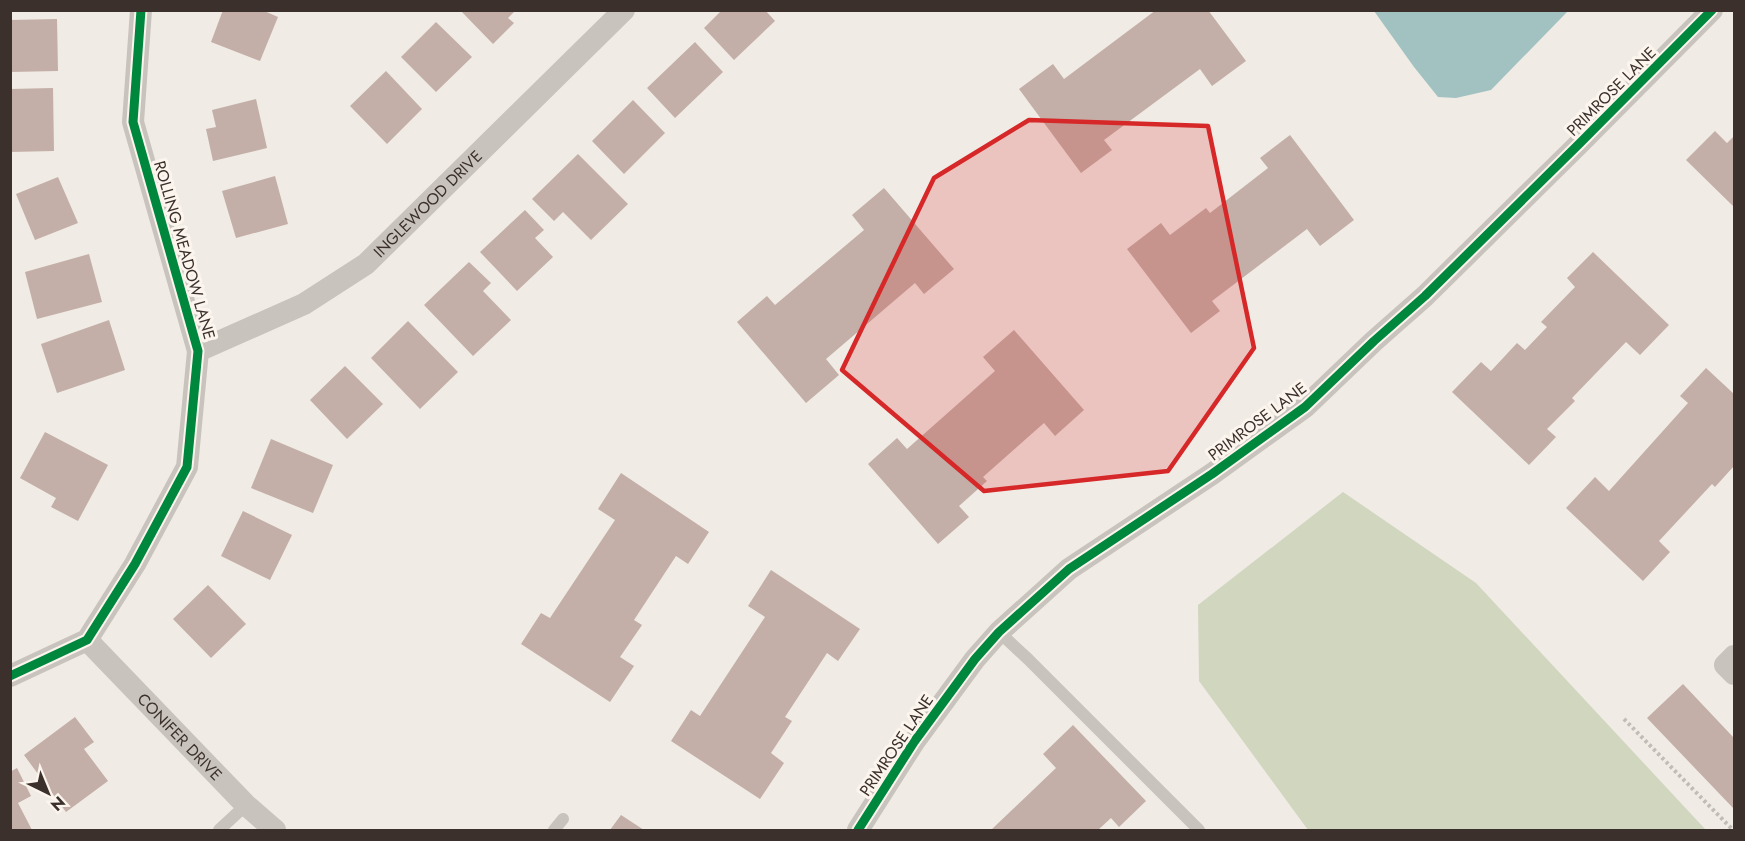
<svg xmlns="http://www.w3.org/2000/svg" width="1745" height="841" viewBox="0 0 1745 841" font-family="Jost,sans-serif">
  <rect width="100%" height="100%" fill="#f0ebe5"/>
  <path fill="#d1d6bf" d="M1343,492l133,91 230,247h-398l-109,-149 -1,-76z"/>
  <path fill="#a1c2c1" d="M1374,11h194l-77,79 -35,8 -18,-1 -24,-30z"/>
  <path fill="#c3afa7" d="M223,10h39l16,7 -18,44 -49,-19z
    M460,10h56l-8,8 6,5 -21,21z
    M722,10h43l10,11 -41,39 -30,-32z
    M1156,10h52l38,51 -34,25 -12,-17 -96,71 8,10 -31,23 -62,-84 34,-25 11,15z
    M57,19l1,52 -48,1v-52z
    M436,22l36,35 -36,35 -35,-35z
    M695,42l28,30 -48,46 -28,-30z
    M386,71l36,38 -35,35 -37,-38z
    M53,88l1,63 -44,1v-63z
    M256,99l11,49 -54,13 -7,-32 10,-2 -4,-17z
    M633,100l32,33 -41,41 -32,-33z
    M1715,131l12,12 7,-7v71l-48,-47z
    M1290,135l64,85 -34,26 -13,-17 -95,72 8,10 -29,22 -64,-84 34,-26 9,12 36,-27 4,5 58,-45 -8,-10z
    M578,154l50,50 -37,36 -28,-28 -9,9 -22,-22z
    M275,176l13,48 -52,14 -14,-47z
    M58,177l20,46 -43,17 -19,-46z
    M884,188l70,81 -30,25 -9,-11 -89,76 13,16 -33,28 -69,-81 30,-26 8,9 89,-75 -12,-15z
    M525,210l19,20 -9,8 18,19 -36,34 -37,-39z
    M1593,252l76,73 -29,30 -14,-13 -54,56 3,3 -28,28 9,8 -27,28 -77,-73 29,-30 10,9 26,-28 8,7 22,-23 -6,-5 34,-35 -8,-9z
    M89,254l13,48 -65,17 -12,-47z
    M469,262l22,21 -8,8 28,29 -38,36 -49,-51z
    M109,320l16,50 -68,23 -16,-49z
    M408,321l50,51 -38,37 -49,-51z
    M1014,330l70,80 -29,26 -11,-13 -61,54 4,4 -28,25 10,11 -31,27 -70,-80 29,-26 10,11 88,-78 -12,-14z
    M345,366l38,38 -36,35 -37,-39z
    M1706,368l28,26v72l-19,21 -3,-3 -53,57 11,11 -27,29 -77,-73 29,-31 14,14 79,-88 -8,-7z
    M45,432l63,33 -30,56 -27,-14 5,-9 -36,-20z
    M271,439l62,26 -20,48 -62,-25z
    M621,473l88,59 -21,32 -12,-8 -42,64 8,5 -22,32 14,9 -24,36 -89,-58 20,-31 9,5 65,-98 -17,-11z
    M243,511l49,24 -22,45 -49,-24z
    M771,570l89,59 -22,32 -11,-8 -42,64 7,4 -21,32 13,10 -24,36 -89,-58 20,-31 9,6 65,-99 -17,-11z
    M208,585l38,39 -35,34 -38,-39z
    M1683,684l51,54v71l-87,-91z
    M75,717l19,25 -10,7 24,32 -42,31 -42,-57z
    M1073,725l73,76 -27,26 -8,-9 -13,12h-107l65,-62 -13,-14z
    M17,768l14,28 -13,7 14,27h-22v-58z
    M621,815l23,15h-34z"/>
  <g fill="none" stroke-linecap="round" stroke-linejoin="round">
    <path stroke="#c2bbb6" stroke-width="4" stroke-dasharray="3 3" stroke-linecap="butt" d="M1624,719l109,111"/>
    <path stroke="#c9c3be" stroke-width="12" d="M999,632l29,27 171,171
      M219,830l27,-25
      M554,830l9,-11"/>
    <g stroke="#c9c3be" stroke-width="22">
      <path id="s1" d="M198,351l106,-47 62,-40 258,-254"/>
      <path id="s2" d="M87,640l159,165 29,25"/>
      <path d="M1734,656l-9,9 9,9"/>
      <path d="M10,676l77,-36 48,-76 52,-97 11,-116 -65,-229 8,-112"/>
      <path d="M858,830l56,-88 61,-83 24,-27 70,-63 143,-95 93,-67 69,-66 51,-45 155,-153 132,-133"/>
    </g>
    <g stroke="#fbf5ee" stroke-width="13">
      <path id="cycleway" d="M10,676l77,-36 48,-76 52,-97 11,-116 -65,-229 8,-112
        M858,830l56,-88 61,-83 24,-27 70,-63 143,-95 93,-67 69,-66 51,-45 155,-153 132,-133"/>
    </g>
    <use href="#cycleway" stroke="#00873e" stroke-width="9"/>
  </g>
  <path fill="#d62828" fill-opacity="0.2" stroke="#d62828" stroke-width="4.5" stroke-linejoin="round" d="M1029,120l179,6 46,222 -86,123 -184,20 -142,-121 92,-192z"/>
  <g text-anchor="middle" stroke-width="6" stroke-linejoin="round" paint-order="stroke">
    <g font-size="16" fill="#3b302b" stroke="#fbf5ee">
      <text transform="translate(1611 91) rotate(-45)" y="6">PRIMROSE LANE</text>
      <text dy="6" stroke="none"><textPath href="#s1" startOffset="276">INGLEWOOD DRIVE</textPath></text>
      <text transform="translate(185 250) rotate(74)" y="6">ROLLING MEADOW LANE</text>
      <text transform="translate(1257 421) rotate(-37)" y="6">PRIMROSE LANE</text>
      <text dy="6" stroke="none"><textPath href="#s2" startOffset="134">CONIFER DRIVE</textPath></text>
      <text transform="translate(896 745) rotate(-56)" y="6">PRIMROSE LANE</text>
    </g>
  </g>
  <rect width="1745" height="841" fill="none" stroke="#3b302b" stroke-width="24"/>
  <g transform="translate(48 793) rotate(137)" stroke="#fbf5ee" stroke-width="4.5" paint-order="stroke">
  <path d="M0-4.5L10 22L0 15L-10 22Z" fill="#3b302b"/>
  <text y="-9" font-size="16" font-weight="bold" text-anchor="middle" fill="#3b302b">N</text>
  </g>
</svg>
